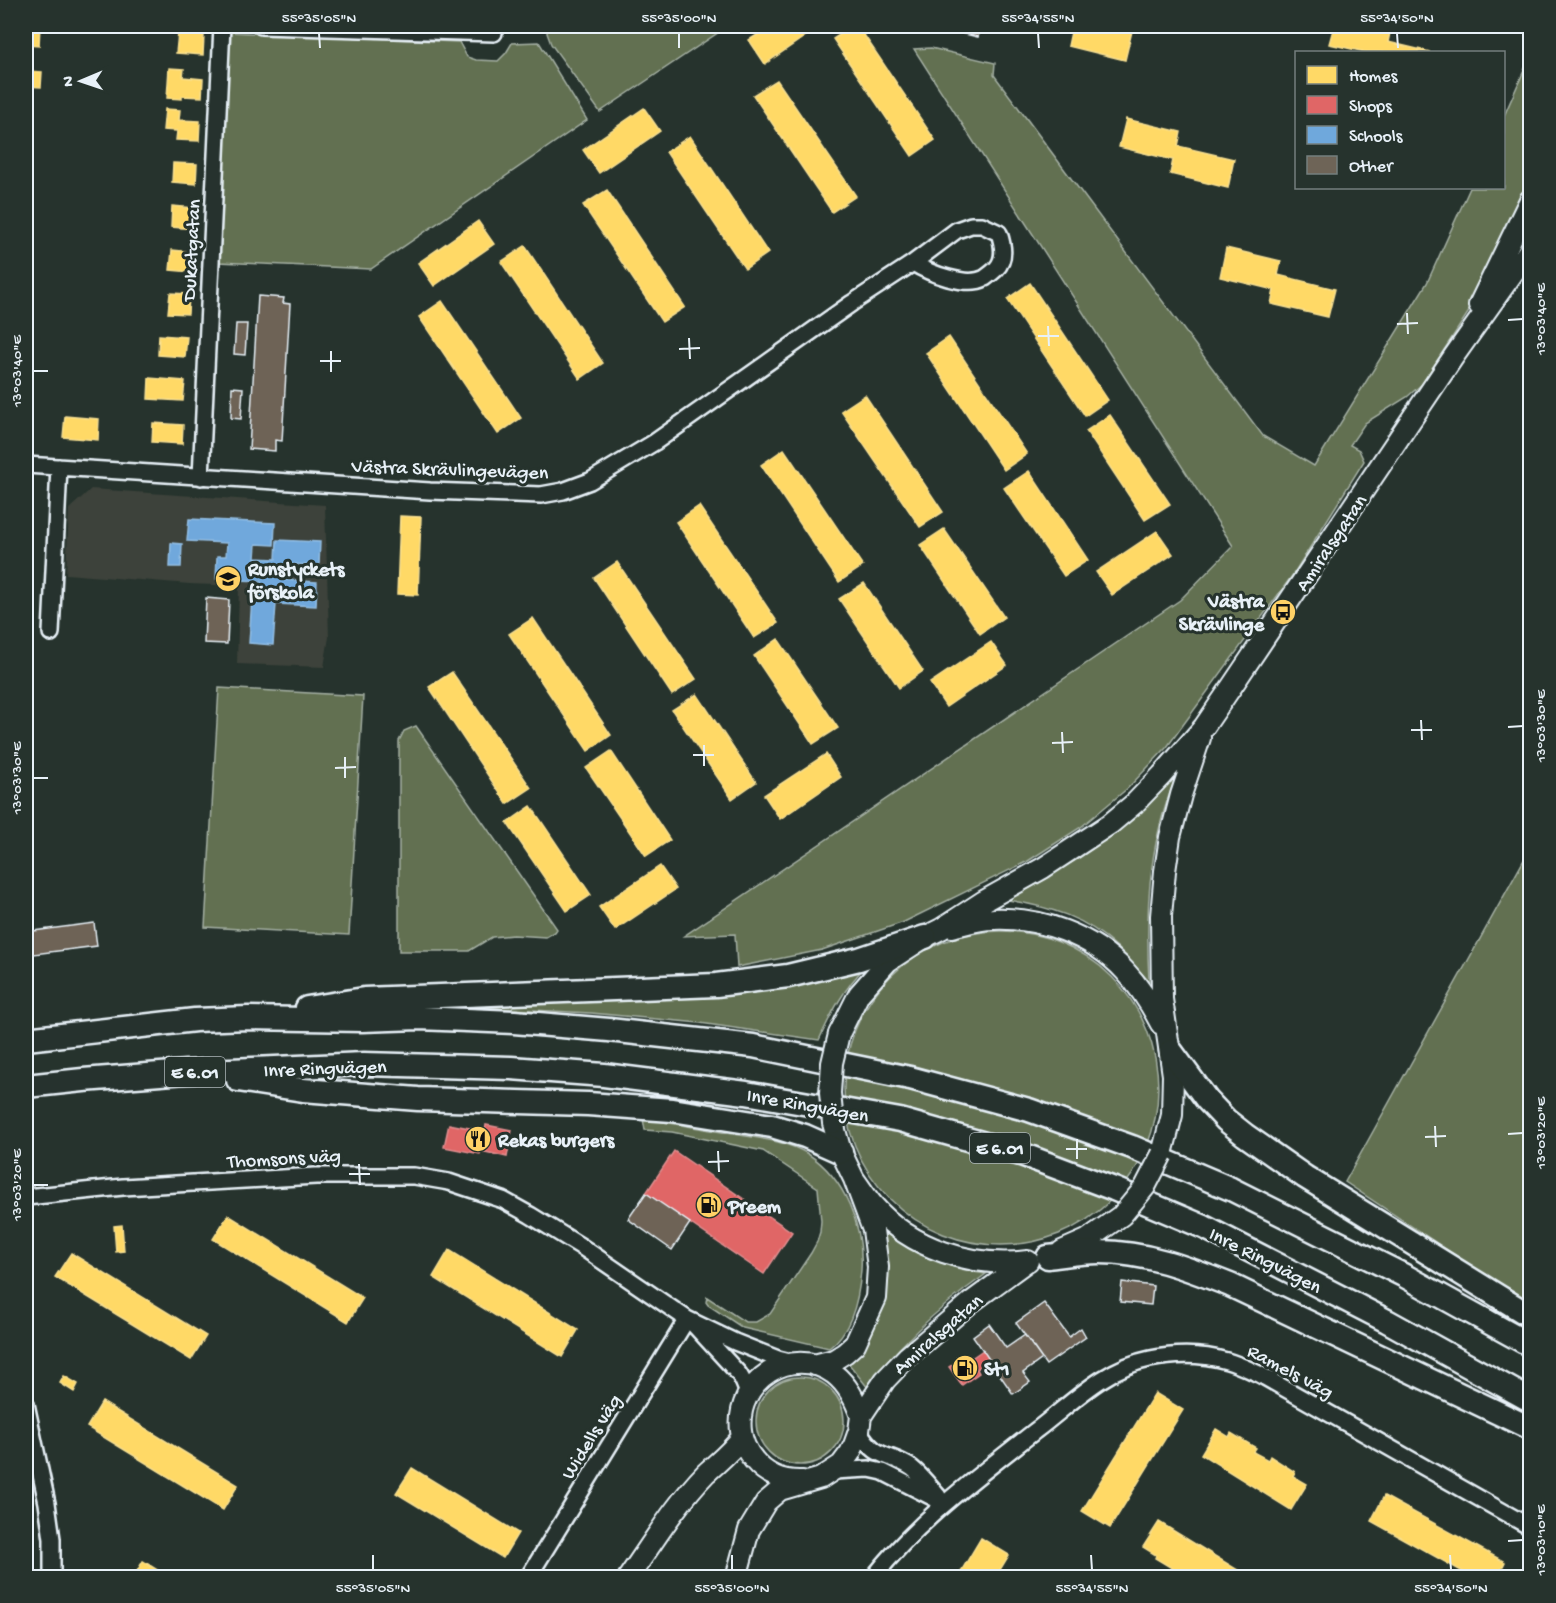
<svg xmlns="http://www.w3.org/2000/svg" width="1556" height="1603" viewBox="0 0 1556 1603" font-family="'Gochi Hand',sans-serif">
  <rect width="100%" height="100%" fill="#26332d"/>
  <filter id="ink" filterUnits="userSpaceOnUse"><feTurbulence type="fractalNoise" baseFrequency=".0167" numOctaves="2"/><feDisplacementMap in="SourceGraphic" scale="12" xChannelSelector="R" yChannelSelector="G"/><feConvolveMatrix kernelMatrix="1 2 1 2 8 2 1 2 1" color-interpolation-filters="sRGB"/></filter>
  <g filter="url(#ink)">
    <path fill="#3c423a" d="M91,489l234,16 4,132 -5,30 -87,-3 2,-78 -50,-2 -123,-10 3,-65z"/>
    <path fill="#627051" stroke="#a5b0a4" stroke-width="1.5" d="M548,26h180l-128,86 -49,-68 -4,-11z
      M229,32l230,10 8,15 9,3 22,1 8,-8 6,-10 27,-1 48,78 -216,149 -153,-7z
      M931,48l64,15 -1,12 269,361 51,30 113,-183 43,-95h34v-72l26,-59v132l-51,107 -57,88 -15,13 -42,26 -15,22 9,5 5,11 -70,112 -127,174 -39,41 -47,39 -53,34 -124,61 -82,28 -85,17 -2,-33 -51,2 496,-336 53,-54 -319,-497z
      M219,688l144,8 -14,239 -144,-8z
      M416,726l141,203 -2,3 -9,5 -33,-2 -21,2 -23,14h-70v-210l5,-10z
      M1182,762c-33,74 -37,139 -33,219 -11,-11 -21,-23 -32,-34 -32,-30 -67,-40 -109,-47l71,-42 57,-41 24,-26z
      M1530,849v456l-185,-123z
      M844 1088a157 157 0 1 1 314 0a157 157 0 1 1-314 0Z
      M866,966c-22,22 -34,46 -47,74l-119,-17 -109,-10 -218,-11z
      M643,1119c30,4 60,10 90,15 25,4 54,7 75,20 37,24 56,73 53,116 -2,27 -9,61 -32,78l-86,-20 -35,-23 -2,-3 1,-5 38,25h11l14,-8 41,-61 6,-11 3,-10 1,-11 -3,-33 -55,-37 -91,-19 -27,-2z
      M887,1232c34,24 58,36 99,42 -45,32 -88,69 -118,114l-19,-24 18,-26 19,-71 -1,-34z
      M756 1421a44 44 0 1 1 88 0a44 44 0 1 1-88 0Z"/>
    <path fill="#ffd966" stroke="#f8e092" stroke-width="1.5" d="M26,26h14l-1,20 -13,-1z
      M771,26h49l-55,38 -16,-24z
      M853,26h5l77,114 -23,16 -79,-117z
      M1043,26h65l24,5 -7,29 -57,-14 3,-14z
      M1334,26h46l11,2 -3,14 42,10h-65l-36,-8z
      M178,33l26,2 -1,20 -27,-2z
      M169,68l15,1 -1,8 20,2 -1,18 -20,-1v3l-15,-1z
      M26,71l16,1 -1,15 -15,-1z
      M777,80l79,116 -24,16 -79,-117z
      M644,108l16,23 -61,42 -16,-23z
      M165,109l15,1 -1,10 21,1 -1,20 -23,-1 1,-9 -14,-1z
      M1126,119l55,13 -3,14 56,13 -6,29 -58,-14 3,-14 -54,-13z
      M690,136l78,117 -23,16 -79,-117z
      M173,163l24,1 -1,20 -24,-2z
      M607,190l78,117 -23,15 -79,-117z
      M172,206l23,2 -1,21 -23,-2z
      M478,221l16,23 -60,42 -16,-23z
      M525,246l78,117 -23,16 -79,-117z
      M1226,248l55,13 -3,14 57,14 -7,28 -57,-13 3,-14 -54,-13z
      M172,250l20,2 -1,20 -21,-2z
      M1030,283l78,117 -23,16 -78,-117z
      M170,293l19,1 -1,20 -20,-1z
      M442,301l79,117 -23,16 -79,-117z
      M159,335l28,2 -2,20 -27,-2z
      M949,337l78,117 -23,16 -78,-117z
      M149,378l36,3 -2,20 -35,-2z
      M865,395l78,117 -23,15 -79,-116z
      M1110,415l60,89 -25,16 -59,-89z
      M65,416l34,3 -1,21 -35,-3z
      M153,423l30,2 -1,19 -30,-2z
      M784,449l79,117 -24,16 -78,-117z
      M1029,471l59,89 -24,16 -60,-88z
      M699,506l79,117 -24,15 -78,-116z
      M400,516l21,1 -3,78 -21,-1z
      M944,529l60,88 -24,17 -60,-89z
      M1157,531l16,23 -61,41 -16,-23z
      M617,562l79,117 -24,16 -78,-117z
      M864,583l59,88 -24,17 -60,-89z
      M533,618l78,117 -23,16 -79,-117z
      M778,639l60,89 -25,16 -59,-88z
      M991,642l16,23 -61,42 -16,-24z
      M452,672l79,116 -24,16 -78,-117z
      M697,694l59,88 -24,17 -60,-89z
      M611,751l59,89 -24,16 -60,-88z
      M826,754l15,23 -61,42 -16,-24z
      M531,806l60,89 -24,16 -60,-88z
      M660,866l16,23 -61,41 -16,-23z
      M228,1215l135,83 -15,24 -135,-83z
      M122,1225l2,26 -8,1 -2,-26z
      M449,1250l129,80 -16,27 -129,-80z
      M71,1253l135,83 -15,24 -136,-83z
      M64,1376l14,8 -4,8 -14,-9z
      M1155,1393l28,17 -73,118 -28,-17z
      M102,1402l136,83 -15,25 -136,-83z
      M1216,1429l13,8 2,-4 25,15 -3,4 15,8 2,-4 25,16 -2,4 14,8 -16,26 -90,-56z
      M412,1468l106,65 -15,25 -107,-65z
      M1384,1496l121,66 -8,16h-23l-103,-57z
      M1159,1522l90,55 -1,1h-55l-11,-8 -2,3 -25,-15 1,-3 -13,-8z
      M981,1538l28,17 -14,23h-38z
      M143,1561l27,17h-37z"/>
    <path fill="#e06666" stroke="#e29092" stroke-width="1.5" d="M449,1124l36,7 1,-6 26,5 -5,27 -26,-6 -1,3 -36,-7z
      M674,1151l118,81 -28,42 -118,-81z
      M983,1350l7,10 -13,9 2,4 -17,12 -13,-18 18,-12 3,4z"/>
    <path fill="#6fa8dc" stroke="#93bee4" stroke-width="1.5" d="M189,519l86,4 -1,22 -18,-1 -1,14 21,1 1,-19 43,2 -1,23 -33,-1 -1,16 32,2 -1,24 -40,-2 -3,41 -24,-2 3,-45 8,1 1,-18 -45,-2 1,-23h9l1,-13 -40,-2z
      M171,543l11,1 -1,23h-11z"/>
    <path fill="#6e6457" stroke="#e8f1f8" stroke-width="1.5" d="M931,26h50l-3,11z
      M258,296l26,2 -1,5 7,1 -8,137 -7,-1v11l-26,-2z
      M236,324h11l-2,31 -11,-1z
      M232,387l11,1 -2,31 -10,-1z
      M206,598l23,2 -2,44 -23,-1z
      M94,923l3,23 -71,9v-23z
      M646,1193l44,30 -18,27 -44,-31z
      M1122,1282l31,4 -2,19 -31,-3z
      M1044,1303l25,34 12,-9 5,9 -40,28 -30,-42z
      M989,1324l17,24 19,-13 17,24 -19,14 7,9 -17,12 -40,-58z"/>
    <g fill="none" stroke-linecap="round" stroke-linejoin="round">
      <g stroke="#e8f1f8" stroke-width="20">
        <path id="minor" d="M261,26l233,7
          M26,465l404,26 111,4 22,-4 27,-10 65,-39 197,-139 61,-40 44,-33 14,-5h11l17,8c4,12 7,26 -3,36 -3,3 -7,6 -11,9 -18,10 -56,-5 -72,-15
          M201,477l21,-451
          M51,633l8,-166
          M26,1197l97,-10 193,-11h98l35,6 54,18 27,15 52,32 105,72 48,23 43,17 16,4
          M694,1325l45,49 4,7 5,12
          M26,1404l21,99 5,36v39
          M859,1431c18,30 29,21 53,37 10,8 18,19 26,28
          M833,1471l36,-2 14,3 61,31
          M529,1576l158,-257
          M873,1578c45,-58 105,-102 162,-147 36,-27 69,-63 115,-72 25,-5 53,-5 77,2 11,3 23,9 34,14l269,152"/>
      </g>
      <g stroke="#e8f1f8" stroke-width="24">
        <path id="major" d="M1479,305l51,-105
          M952,927c13,-3 27,-8 41,-8 47,-2 99,16 132,52 15,16 26,34 36,53
          M839,1034l20,-40 29,-33 37,-24 16,-8 43,-28 59,-33 67,-44 25,-21 27,-28 42,-48 28,-41 222,-330 76,-107
          M1162,1154l10,-39 1,-40 -11,-76 -1,-83 4,-45 5,-34 11,-42 19,-57
          M854,1179c6,8 12,18 19,26 38,44 99,63 155,56
          M1062,1251l25,-11 35,-25
          M814,1365l20,-5 11,-7 10,-9 21,-46 2,-31 -5,-37 -19,-51 -13,-27 -8,-29
          M803,1481c-19,1 -37,-6 -49,-21 -7,-8 -12,-18 -13,-29 -6,-50 50,-88 93,-57 14,11 21,26 27,42
          M628,1578c25,-36 48,-74 78,-105 13,-12 26,-22 36,-36
          M736,1578l13,-48 17,-28 14,-12 41,-12 20,-13 9,-12 4,-8 5,-14 2,-15 24,-36 23,-24 62,-53 56,-41"/>
      </g>
      <g stroke="#e8f1f8" stroke-width="27">
        <path id="highway" d="M307,1008l57,-9 352,-14 72,-9 71,-17 66,-22
          M26,1039l169,-19 53,-2 114,2 57,-2 95,4 95,8 144,16 157,32 119,32 103,37 99,42 174,87 125,69
          M1171,1051l36,49 19,20 19,15 60,42 225,139
          M238,1080l65,10 115,9 170,5 84,6 100,16 33,10 36,16
          M26,1086l57,-6 103,-8 178,-8 147,4 93,7 142,18 154,27 124,35 90,34 90,38 183,94 143,79
          M1048,1257c17,-2 34,-5 51,-5 47,0 88,16 131,33l300,143"/>
      </g>
      <use href="#minor" stroke="#26332d" stroke-width="15"/>
      <use href="#major" stroke="#26332d" stroke-width="20"/>
      <use href="#highway" stroke="#26332d" stroke-width="22"/>
      <g stroke="#e8f1f8" stroke-width="24" stroke-linecap="butt">
        <path id="major-bridge" d="M833,1123l-3,-30 2,-30 7,-29
          M1122,1215l23,-28 17,-33"/>
      </g>
      <use href="#major-bridge" stroke="#26332d" stroke-width="20"/>
    </g>
  </g>
  <path fill="none" stroke="#e8f1f8" stroke-width="2" d="M319,33l1,15M679,33v15M1038,33l1,15M1397,33l1,15M1407,313l1,21M1508,320l15,-1M1397,324l21,-1M1048,326l1,20M1038,336h21M689,338l1,21M679,349l21,-1M331,351v21M320,361h21M33,371h15M1421,720l1,20M1508,727l15,-1M1411,730h21M1062,732l1,21M1052,743l21,-1M704,745v21M693,755h21M345,757v21M335,768l21,-1M33,778h15M1435,1126l1,21M1508,1134l15,-1M1425,1137l21,-1M1077,1139v20M1066,1149h21M718,1151l1,21M708,1162l21,-1M359,1164l1,21M349,1174h21M33,1185h15M1508,1541l15,-1M373,1555v15M732,1555v15M1091,1555l1,15M1450,1555l1,15"/>
  <defs>
    <g id="school-disc" transform="scale(1.35)"><circle r="9.5" fill="#ffd166" stroke="#26332d"/><path d="M0-5L7-2L0 1L-7-2ZM-4 1L0 2.5L4 1V4Q0 6-4 4Z" fill="#111"/></g>
    <g id="bus-disc" transform="scale(1.35)"><circle r="9.5" fill="#ffd166" stroke="#26332d"/><path d="M-5-6H5V4H4V6H2V4H-2V6H-4V4H-5ZM-3.5-4V0h7V-4ZM-3.5 1.2v1.5H-2V1.2ZM2 1.2v1.5H3.5V1.2Z" fill="#111"/></g>
    <g id="restaurant-disc" transform="scale(1.35)"><circle r="9.5" fill="#ffd166" stroke="#26332d"/><path d="M-5-6h1v4h1v-4h1v4h1v-4h1v5L-1.5 .5V6h-2V.5L-5-1ZM5-6V6H3V1.5H1.5Q1.5-4 5-6Z" fill="#111"/></g>
    <g id="fuel-disc" transform="scale(1.35)"><circle r="9.5" fill="#ffd166" stroke="#26332d"/><path d="M-5.5-6h7V0h2V4h1.3V-2.5L3-4.5l.8-.8L6-3V5H2.5V1h-1V6h-7ZM-4.2-4.7v3.2H.2V-4.7Z" fill="#111"/></g>
  </defs>
  <g fill-rule="evenodd">
    <use href="#school-disc" x="228" y="579"/>
    <use href="#bus-disc" x="1283" y="612"/>
    <use href="#restaurant-disc" x="478" y="1139"/>
    <use href="#fuel-disc" x="709" y="1205"/>
    <use href="#fuel-disc" x="965" y="1368"/>
  </g>
  <g text-anchor="middle" stroke-width="6" stroke-linejoin="round" paint-order="stroke">
    <g fill="#26332d" stroke="#aeb8bb" stroke-width="1.5">
      <rect x="165" y="1057" width="60" height="30" rx="4.5"/>
      <rect x="970" y="1133" width="60" height="30" rx="4.5"/>
    </g>
    <g font-size="18" font-weight="bold" fill="#e8f1f8">
      <text x="195" y="1078">E 6.01</text>
      <text x="1000" y="1154">E 6.01</text>
    </g>
    <g font-size="20" fill="#e8f1f8" stroke="#26332d">
      <text transform="translate(190 250) rotate(-87)" y="7">Dukatgatan</text>
      <text transform="translate(450 468) rotate(2)" y="7">Västra Skrävlingevägen</text>
      <text transform="translate(1330 542) rotate(-56)" y="7">Amiralsgatan</text>
      <text transform="translate(325 1067) rotate(-2)" y="7">Inre Ringvägen</text>
      <text transform="translate(808 1104) rotate(10)" y="7">Inre Ringvägen</text>
      <text transform="translate(284 1157) rotate(-3)" y="7">Thomsons väg</text>
      <text transform="translate(1266 1259) rotate(27)" y="7">Inre Ringvägen</text>
      <text transform="translate(937 1333) rotate(-41)" y="7">Amiralsgatan</text>
      <text transform="translate(1291 1370) rotate(28)" y="7">Ramels väg</text>
      <text transform="translate(590 1436) rotate(-58)" y="7">Widells väg</text>
    </g>
    <g font-size="20" font-weight="bold" fill="#e8f1f8" stroke="#26332d" text-anchor="start">
      <text x="248" y="575">Runstyckets<tspan x="248" dy="23">förskola</tspan></text>
      <text x="1264" y="607" text-anchor="end">Västra<tspan x="1264" dy="23">Skrävlinge</tspan></text>
      <text x="498" y="1146">Rekas burgers</text>
      <text x="728" y="1212">Preem</text>
      <text x="984" y="1375">St1</text>
    </g>
  </g>
  <rect width="1556" height="1603" fill="none" stroke="#26332d" stroke-width="66"/>
  <rect x="1295" y="51" width="210" height="138" fill="#26332d" stroke="#747f7e" stroke-width="1.5"/>
  <rect x="1307" y="66" width="30" height="18" fill="#ffd966" stroke="#747f7e" stroke-width="1.5"/>
  <text x="1349" y="81" font-size="18" fill="#e8f1f8">Homes</text>
  <rect x="1307" y="96" width="30" height="18" fill="#e06666" stroke="#747f7e" stroke-width="1.5"/>
  <text x="1349" y="111" font-size="18" fill="#e8f1f8">Shops</text>
  <rect x="1307" y="126" width="30" height="18" fill="#6fa8dc" stroke="#747f7e" stroke-width="1.5"/>
  <text x="1349" y="141" font-size="18" fill="#e8f1f8">Schools</text>
  <rect x="1307" y="156" width="30" height="18" fill="#6e6457" stroke="#747f7e" stroke-width="1.5"/>
  <text x="1349" y="171" font-size="18" fill="#e8f1f8">Other</text>
  <g transform="translate(81 81) rotate(268)" stroke="#26332d" stroke-width="4.5" paint-order="stroke">
  <path d="M0-4.5L10 22L0 15L-10 22Z" fill="#e8f1f8"/>
  <text y="-9" font-size="16" font-weight="bold" text-anchor="middle" fill="#e8f1f8">N</text>
  </g>
  <rect x="33" y="33" width="1490" height="1537" fill="none" stroke="#e8f1f8" stroke-width="2"/>
  <g font-size="15" text-anchor="middle" fill="#e8f1f8">
    <text x="319" y="22">55°35'05"N</text>
    <text x="679" y="22">55°35'00"N</text>
    <text x="1038" y="22">55°34'55"N</text>
    <text x="1397" y="22">55°34'50"N</text>
    <text transform="translate(1540 319) rotate(-90)" y="5">13°03'40"E</text>
    <text transform="translate(16 371) rotate(-90)" y="5">13°03'40"E</text>
    <text transform="translate(1540 726) rotate(-90)" y="5">13°03'30"E</text>
    <text transform="translate(16 778) rotate(-90)" y="5">13°03'30"E</text>
    <text transform="translate(1540 1133) rotate(-90)" y="5">13°03'20"E</text>
    <text transform="translate(16 1185) rotate(-90)" y="5">13°03'20"E</text>
    <text transform="translate(1540 1540) rotate(-90)" y="5">13°03'10"E</text>
    <text x="373" y="1592">55°35'05"N</text>
    <text x="732" y="1592">55°35'00"N</text>
    <text x="1092" y="1592">55°34'55"N</text>
    <text x="1451" y="1592">55°34'50"N</text>
  </g>
</svg>
